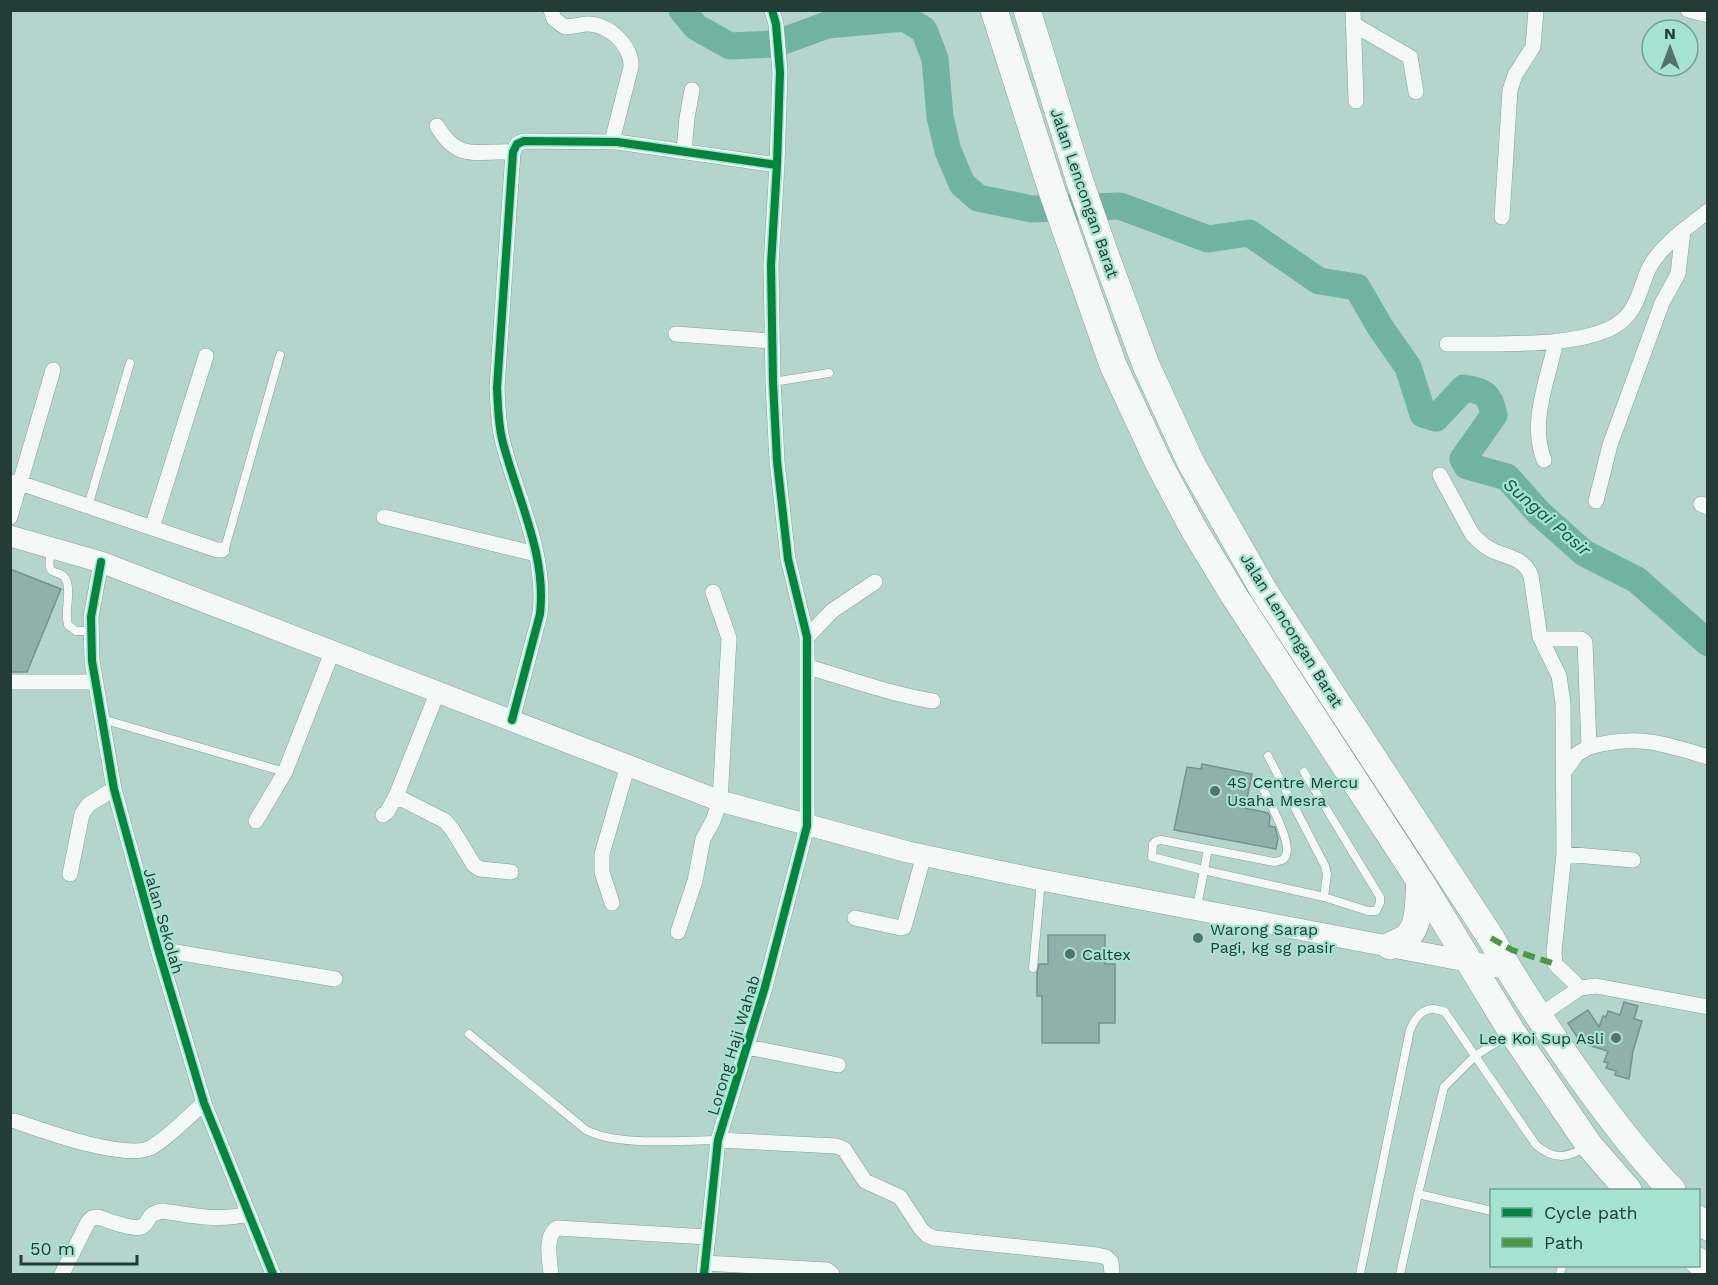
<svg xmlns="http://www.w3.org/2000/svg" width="1718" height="1285" viewBox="0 0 1718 1285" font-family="'Work Sans',sans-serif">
  <rect width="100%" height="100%" fill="#b3d5cb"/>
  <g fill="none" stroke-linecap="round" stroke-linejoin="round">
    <path stroke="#70b3a2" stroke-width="27" d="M682,10l14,17 34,19 45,-2 52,-19 78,-7 19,12 11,29 5,58 8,34 14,33 16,14 54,11 88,-3 88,33 41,-6 70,48 38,6 23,40 28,40 15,47 13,4 28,-30c20,3 26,6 30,27l-31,44 4,7 40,11 32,36 45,40 53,27 71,63"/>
  </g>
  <path fill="#90b0ac" stroke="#75928d" stroke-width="1.5" d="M10,569l51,20 -34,83h-17z
    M1202,764l50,10 -7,34 23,5 2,4 -1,9 6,1 3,11 -2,11 -102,-19 13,-63 14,2z
    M1048,935h57v29h10v59h-16v20h-57v-47h-5v-24l2,-8h9z
    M1624,1002l14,4 -4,13 8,2 -9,30 -4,28 -14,-4 1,-4 -10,-3 2,-5 -4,-1 4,-11 -27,-8 -13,-20 20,-13 11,17 4,-11 3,1 2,-6 12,4z"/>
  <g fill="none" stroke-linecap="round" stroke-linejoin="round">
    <g stroke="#86a19a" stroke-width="9">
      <path id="lane" d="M773,382l56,-9
        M88,506l42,-143
        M52,548c-9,36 8,16 15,34 4,13 -3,29 1,43l8,6h15
        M222,550l3,-2 55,-193
        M102,719l183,53
        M1268,756l57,110 2,8 -3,23
        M1261,784c6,14 31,57 25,71 -2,6 -7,6 -12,7l-113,-22 -5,1 -3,3 -1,13 51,13 121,27 44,14h8l4,-8v-6l-76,-125
        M1197,907l11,-58
        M1033,968l8,-87
        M469,1034l117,96c34,17 93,10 132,10
        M1418,1194l26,-107 31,-31 33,-21
        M1360,1274l50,-244c7,-17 17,-26 35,-18l91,133c17,14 29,14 48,3
        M1400,1274l18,-80 74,17
        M1560,1274l2,-8"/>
    </g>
    <g stroke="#86a19a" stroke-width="16">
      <path id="street" d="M551,10l3,9 11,8c8,0 16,-3 23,-3 21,0 44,22 43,43l-19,74
        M1353,10l3,91
        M1688,10l20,5
        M1353,24l57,33 6,35
        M437,126c22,37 39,24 76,26
        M684,151l3,-33 5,-28
        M1502,217l8,-127 5,-15 18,-28 3,-37
        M676,334l96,7
        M1447,344c44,-1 148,6 178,-26 14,-14 16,-33 24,-50 13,-24 38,-40 59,-57
        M1544,460c-15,-38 4,-81 12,-119
        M1440,475l32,59c7,8 14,14 24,18 15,6 29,7 35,24l9,61 7,2h34l4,3 4,105 -12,7 -12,17
        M10,482l10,1 197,67h5
        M1596,501l14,-56 52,-142 16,-29 5,-43
        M1701,504l7,3
        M10,517l43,-147
        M384,517l152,37
        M152,528l54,-172
        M101,562l-10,55 1,44 22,128 44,160 46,154 69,171
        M807,637l25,-26 43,-29
        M1540,637l19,39 4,27 1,151 -10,98 1,12 25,24
        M808,667c42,12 82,27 125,34
        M10,682h85
        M512,720l28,-106c7,-61 -24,-118 -38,-175 -4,-17 -4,-34 -5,-51l16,-236 4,-8 7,-3 93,1 160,23
        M1589,747c49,-13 73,-4 119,10
        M396,796l49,25 7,8 22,36 6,4 31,3
        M383,815l4,-3 9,-16 42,-105
        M256,821l29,-49 48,-122
        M1564,854l69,6
        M70,874l12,-60 6,-9 26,-16
        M612,903l-10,-31v-18l26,-89
        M855,918l46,10 3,-1 20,-72
        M678,932l17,-51 8,-42 10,-18 7,-20 9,-163 -16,-46
        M158,949l177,30
        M1539,1016l41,-28 16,-2 112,21
        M747,1047l91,18
        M15,1121c29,10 108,39 135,27 16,-8 39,-32 54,-45
        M718,1140l118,6 8,3 21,32 35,16 21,32 6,6 7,3 163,17 9,2 5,5 1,12
        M705,1263l122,7 5,4
        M62,1274l26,-52 4,-4 6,-1c8,3 36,13 43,10 11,-5 3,-13 22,-16 30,5 56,10 86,3
        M551,1274c-1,-13 -7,-38 6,-46l150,9
        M704,1274l14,-134 47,-153 42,-161v-189l-19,-78 -11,-98 -4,-79 -2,-117 6,-100 3,-93 -4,-48 -4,-14"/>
    </g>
    <g stroke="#86a19a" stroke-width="22">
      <path id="secondary" d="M10,536l91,26 619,239 188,51 133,28 467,89"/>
    </g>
    <g stroke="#86a19a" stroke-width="28">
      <path id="highway" d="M994,10l58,181 61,174 46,99 34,64 40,66 187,287 92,151 77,113 39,45
        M1027,10l53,172 25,72 41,111 45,98 73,128 227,347c26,48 57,93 89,138 29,40 58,79 92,114
        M1390,946c5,-3 12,-5 17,-9 14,-12 11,-39 13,-56
        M1698,1219l10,8
        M1698,1261l10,9"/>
    </g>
    <use href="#lane" stroke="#f4f9f7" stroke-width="8"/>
    <use href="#street" stroke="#f4f9f7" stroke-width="15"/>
    <use href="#secondary" stroke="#f4f9f7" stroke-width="21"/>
    <use href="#highway" stroke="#f4f9f7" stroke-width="27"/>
    <path stroke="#4b9a42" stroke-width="6" stroke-dasharray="12 6" stroke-linecap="butt" d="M1491,938l21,12 43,14"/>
    <g stroke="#a5e3d1" stroke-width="11">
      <path id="cycleway" d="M101,562l-10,55 1,44 22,128 44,160 46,154 69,171
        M512,720l28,-106c7,-61 -24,-118 -38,-175 -4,-17 -4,-34 -5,-51l16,-236 4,-8 7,-3 93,1 160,23
        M704,1274l14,-134 47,-153 42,-161v-189l-19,-78 -11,-98 -4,-79 -2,-117 6,-100 3,-93 -4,-48 -4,-14"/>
    </g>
    <use href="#cycleway" stroke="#00873e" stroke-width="8"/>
  </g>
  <g fill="#55726a" stroke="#a5e3d1" stroke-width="2">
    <circle cx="1215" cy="791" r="6"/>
    <circle cx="1198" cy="938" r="6"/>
    <circle cx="1070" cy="954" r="6"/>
    <circle cx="1616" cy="1038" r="6"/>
  </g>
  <g text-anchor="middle" stroke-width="4.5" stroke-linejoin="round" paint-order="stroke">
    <g font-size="16" fill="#233c35" stroke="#a5e3d1">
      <text transform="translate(1085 193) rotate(71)" y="6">Jalan Lencongan Barat</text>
      <text transform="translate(1292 630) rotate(58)" y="6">Jalan Lencongan Barat</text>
      <text transform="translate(164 921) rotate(74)" y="6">Jalan Sekolah</text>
      <text transform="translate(733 1045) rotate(-73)" y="6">Lorong Haji Wahab</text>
    </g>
    <g font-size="16" fill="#233c35" stroke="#a5e3d1" text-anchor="start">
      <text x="1227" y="788">4S Centre Mercu<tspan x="1227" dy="18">Usaha Mesra</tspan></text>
      <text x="1210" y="935">Warong Sarap<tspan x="1210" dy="18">Pagi, kg sg pasir</tspan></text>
      <text x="1082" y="960">Caltex</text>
      <text x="1604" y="1044" text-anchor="end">Lee Koi Sup Asli</text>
    </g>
    <g font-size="18" font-style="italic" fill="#115648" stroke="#a5e3d1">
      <text transform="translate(1547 517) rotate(41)" y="6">Sungai Pasir</text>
    </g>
  </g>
  <rect width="1718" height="1285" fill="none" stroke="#233c35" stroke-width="24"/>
  <rect x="1490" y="1189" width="210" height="78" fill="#a5e3d1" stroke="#71a093" stroke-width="1.5"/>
  <rect x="1502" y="1208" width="30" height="9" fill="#00873e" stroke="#71a093" stroke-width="1.5"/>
  <text x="1544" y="1219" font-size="18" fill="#233c35">Cycle path</text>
  <rect x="1502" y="1238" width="30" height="9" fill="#4b9a42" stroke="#71a093" stroke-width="1.5"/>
  <text x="1544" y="1249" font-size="18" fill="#233c35">Path</text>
  <g transform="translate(1670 48)"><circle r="28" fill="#a5e3d1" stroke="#71a093" stroke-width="1.5"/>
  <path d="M0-4.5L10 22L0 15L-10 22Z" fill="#55726a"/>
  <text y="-9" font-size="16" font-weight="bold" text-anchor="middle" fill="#233c35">N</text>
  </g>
  <path d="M21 1255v9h116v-9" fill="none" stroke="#233c35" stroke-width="3"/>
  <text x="30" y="1255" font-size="18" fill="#233c35" stroke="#a5e3d1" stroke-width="4.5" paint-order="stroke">50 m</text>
</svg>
